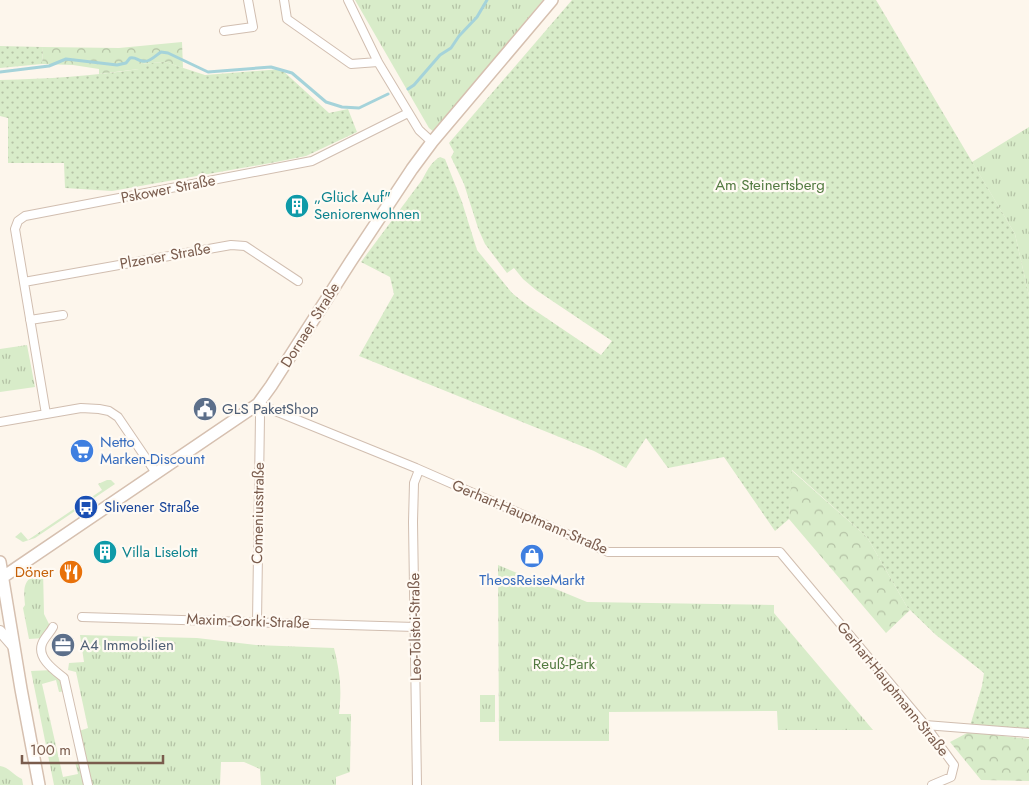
<svg xmlns="http://www.w3.org/2000/svg" width="1029" height="785" viewBox="0 0 1029 785" font-family="Jost,sans-serif">
  <defs>
    <pattern id="grass-tufts" width="24" height="20" patternUnits="userSpaceOnUse" patternTransform="scale(1.25)"><rect width="24" height="20" fill="#d8ecc9"/><path d="M3 7l-1-3M5 7V3M7 7l1-3M15 17l-1-3M17 17v-4M19 17l1-3" fill="none" stroke="#b4c2a5"/></pattern>
    <pattern id="forest-crowns" width="20" height="18" patternUnits="userSpaceOnUse" patternTransform="scale(1.25)"><rect width="20" height="18" fill="#d8ecc9"/><path d="M2 6a3 3 0 1 1 6 0M12 15a3 3 0 1 1 6 0" fill="none" stroke="#b4c2a5"/></pattern>
    <pattern id="garden-dots" width="8" height="8" patternUnits="userSpaceOnUse" patternTransform="scale(1.25)"><rect width="8" height="8" fill="#d8ecc9"/><path d="M2 2h.1M6 6h.1" fill="none" stroke="#b4c2a5" stroke-width="1.8" stroke-linecap="round"/></pattern>
  </defs>
  <rect width="100%" height="100%" fill="#fdf6ec"/>
  <path fill="url(#grass-tufts)" d="M355,0h188l-109,132 -5,-4z
    M1029,127v169l-14,-62 -43,-72z
    M27,345l8,42 -35,5v-43z
    M107,480h4l4,4 -80,54 -12,4 -8,-5 6,-5 7,8 74,-50 -4,-6z
    M498,565l89,37 187,3v8l99,117h-95l-1,-19 -168,1v29h-110z
    M43,569l1,45 6,12 -6,12 -15,1 -6,-31 2,-3c-2,-22 -1,-24 18,-36z
    M80,635l117,3 59,7 78,3c6,25 8,41 5,66h12l-1,58 -14,5v8h-75l-1,-16 -16,-7h-23l-1,23h-130l-11,-54 9,-3 -12,-56 -8,-2 1,-7 15,-1z
    M53,670l11,8 3,13 -8,1 -3,-12 -14,4 21,93 15,-3 -3,-12 4,-1 6,24h-31l-23,-114z
    M480,695h15v27h-15z
    M0,766c9,1 14,10 22,13l1,6h-23z"/>
  <path fill="url(#forest-crowns)" d="M182,42l1,26 -18,-6 -26,2v5l-40,5v-5l-26,-4 -31,-1 1,-17 76,1z
    M791,470l76,67 40,70 3,3 -24,23 -97,-114z
    M969,732l60,7v42l-48,-1 -31,-38z"/>
  <path fill="url(#garden-dots)" d="M572,0h304l139,234 14,62v436l-59,-6 12,-40 2,-13 -48,-38 -29,-28 -40,-70 -75,-67 -3,49 -14,12 -51,-74 -56,11 -22,-30 -20,30 -32,-17 -235,-95 35,-62 -4,-17 -29,-15 61,-82c5,-9 9,-18 18,-23l5,2 17,43 15,48 35,43 15,12 74,50 11,-14 -76,-51 -13,-11 -9,-11 -7,5 -22,-29 -7,-16 -14,-44 -13,-27 3,-5 -5,-9z
    M0,46l43,1 -1,17 -42,4z
    M165,62l40,13 76,-6 48,44 19,-4 9,23 -51,24 -30,6 -164,29 -47,-3 -1,-25h-56v-45l-8,-2v-36c47,-1 93,-4 139,-11v-5z"/>
  <g fill="none" stroke-linecap="round" stroke-linejoin="round">
    <path stroke="#a5d3da" stroke-width="3" d="M0,72l49,-6 17,-7 51,6 9,-2 4,-5c6,-1 7,2 12,3 7,2 13,-5 19,-9l7,1 40,19 63,-5 21,6 34,29 16,5 17,1 29,-14
      M408,89l6,-4 26,-30 11,-7 8,-12 18,-19 10,-17"/>
    <g stroke="#d1beb0" stroke-width="10">
      <path id="minor" d="M284,0l3,19 64,45 27,-2
        M348,0l30,62 41,68 13,12
        M224,31l29,-4 -5,-27
        M24,282l207,-37 14,1 53,35
        M30,320l33,-5
        M258,404l158,64 192,84h172l145,173 29,40 -3,12 -19,8
        M46,414l-31,-185 3,-8 7,-5 287,-55 96,-48
        M0,422l81,-14 18,1 10,2 9,6 38,56
        M82,617l333,10
        M257,622l3,-206 -2,-12
        M53,627c-3,6 -9,11 -11,17 -5,14 12,26 22,34l24,107
        M925,725l104,8
        M417,785l-4,-263 1,-39 5,-13"/>
    </g>
    <g stroke="#d1beb0" stroke-width="12">
      <path id="tertiary" d="M0,631l13,15"/>
    </g>
    <g stroke="#d6c0b0" stroke-width="14">
      <path id="secondary" d="M0,562l21,127 18,96
        M3,577l255,-173 13,-18 80,-125 61,-92 20,-27 120,-142"/>
    </g>
    <use href="#minor" stroke="#fff" stroke-width="8"/>
    <use href="#tertiary" stroke="#fff" stroke-width="10"/>
    <use href="#secondary" stroke="#fff" stroke-width="11"/>
  </g>
  <defs>
    <g id="building-disc" transform="scale(1.25)"><circle r="9.5" fill="#0f9aa8" stroke="#fffaf3"/><path d="M-4-6H4V6H1V3H-1V6H-4ZM-2.5-4.3h1.7v1.8h-1.7ZM.8-4.3h1.7v1.8H.8ZM-2.5-1h1.7V.8h-1.7ZM.8-1h1.7V.8H.8Z" fill="#fff"/></g>
    <g id="civic-disc" transform="scale(1.25)"><circle r="9.5" fill="#5c6f8a" stroke="#fffaf3"/><path d="M-.6-6.5H3V-4.5H.6V-3L4-1V1h2V6H-6V1h2V-1L-.6-3ZM-1.2 2.5V6h2.4V2.5Z" fill="#fff"/></g>
    <g id="supermarket-disc" transform="scale(1.25)"><circle r="9.5" fill="#3f7fe0" stroke="#fffaf3"/><path d="M-6-5.5h2.5l.6 2H6L4.5 2H-2.5L-4.4-4H-6ZM-1.5 3.2a1.3 1.3 0 1 0 .1 0ZM3 3.2a1.3 1.3 0 1 0 .1 0Z" fill="#fff"/></g>
    <g id="bus-disc" transform="scale(1.25)"><circle r="9.5" fill="#1a4fb4" stroke="#fffaf3"/><path d="M-5-6H5V4H4V6H2V4H-2V6H-4V4H-5ZM-3.5-4V0h7V-4ZM-3.5 1.2v1.5H-2V1.2ZM2 1.2v1.5H3.5V1.2Z" fill="#fff"/></g>
    <g id="shop-disc" transform="scale(1.25)"><circle r="9.5" fill="#3f7fe0" stroke="#fffaf3"/><path d="M-5-2.5h2.3a2.7 3.5 0 0 1 5.4 0H5L5.5 6h-11ZM-1.5-2.5h3a1.5 2.3 0 0 0-3 0Z" fill="#fff"/></g>
    <g id="restaurant-disc" transform="scale(1.25)"><circle r="9.5" fill="#e8710a" stroke="#fffaf3"/><path d="M-5-6h1v4h1v-4h1v4h1v-4h1v5L-1.5 .5V6h-2V.5L-5-1ZM5-6V6H3V1.5H1.5Q1.5-4 5-6Z" fill="#fff"/></g>
    <g id="office-disc" transform="scale(1.25)"><circle r="9.5" fill="#5c6f8a" stroke="#fffaf3"/><path d="M-6-3h4V-5.5h4V-3h4V5H-6ZM-1-4.5V-3h2v-1.5ZM-6 0V1H6V0Z" fill="#fff"/></g>
  </defs>
  <g fill-rule="evenodd">
    <use href="#building-disc" x="297" y="206"/>
    <use href="#civic-disc" x="205" y="409"/>
    <use href="#supermarket-disc" x="82" y="451"/>
    <use href="#bus-disc" x="86" y="507"/>
    <use href="#building-disc" x="105" y="552"/>
    <use href="#shop-disc" x="532" y="556"/>
    <use href="#restaurant-disc" x="71" y="572"/>
    <use href="#office-disc" x="63" y="645"/>
  </g>
  <g text-anchor="middle" stroke-width="4.5" stroke-linejoin="round" paint-order="stroke">
    <g font-size="15" fill="#537a41" stroke="#fffaf3">
      <text x="770" y="190">Am Steinertsberg</text>
      <text x="564" y="669">Reuß-Park</text>
    </g>
    <g font-size="15" fill="#7a5c4d" stroke="#fffaf3">
      <text transform="translate(168 189) rotate(-11)" y="5">Pskower Straße</text>
      <text transform="translate(165 256) rotate(-10)" y="5">Plzener Straße</text>
      <text transform="translate(310 325) rotate(-58)" y="5">Dornaer Straße</text>
      <text transform="translate(258 513) rotate(-89)" y="5">Comeniusstraße</text>
      <text transform="translate(530 517) rotate(23)" y="5">Gerhart-Hauptmann-Straße</text>
      <text transform="translate(248 621) rotate(2)" y="5">Maxim-Gorki-Straße</text>
      <text transform="translate(415 627) rotate(-91)" y="5">Leo-Tolstoi-Straße</text>
      <text transform="translate(893 689) rotate(51)" y="5">Gerhart-Hauptmann-Straße</text>
    </g>
    <g font-size="15" fill="#0d838f" stroke="#fffaf3" text-anchor="start">
      <text x="314" y="202">„Glück Auf"<tspan x="314" dy="17">Seniorenwohnen</tspan></text>
      <text x="122" y="557">Villa Liselott</text>
    </g>
    <g font-size="15" fill="#4e5e75" stroke="#fffaf3" text-anchor="start">
      <text x="222" y="414">GLS PaketShop</text>
      <text x="80" y="650">A4 Immobilien</text>
    </g>
    <g font-size="15" fill="#366cbe" stroke="#fffaf3" text-anchor="start">
      <text x="100" y="447">Netto<tspan x="100" dy="17">Marken-Discount</tspan></text>
      <text x="532" y="585" text-anchor="middle">TheosReiseMarkt</text>
    </g>
    <g font-size="15" fill="#164399" stroke="#fffaf3" text-anchor="start">
      <text x="104" y="512">Slivener Straße</text>
    </g>
    <g font-size="15" fill="#c56008" stroke="#fffaf3" text-anchor="end">
      <text x="54" y="577">Döner</text>
    </g>
  </g>
  <path d="M22 755v8h141v-8" fill="none" stroke="#7a5c4d" stroke-width="2.5"/>
  <text x="30" y="755" font-size="15" fill="#7a5c4d" stroke="#fffaf3" stroke-width="4" paint-order="stroke">100 m</text>
</svg>
